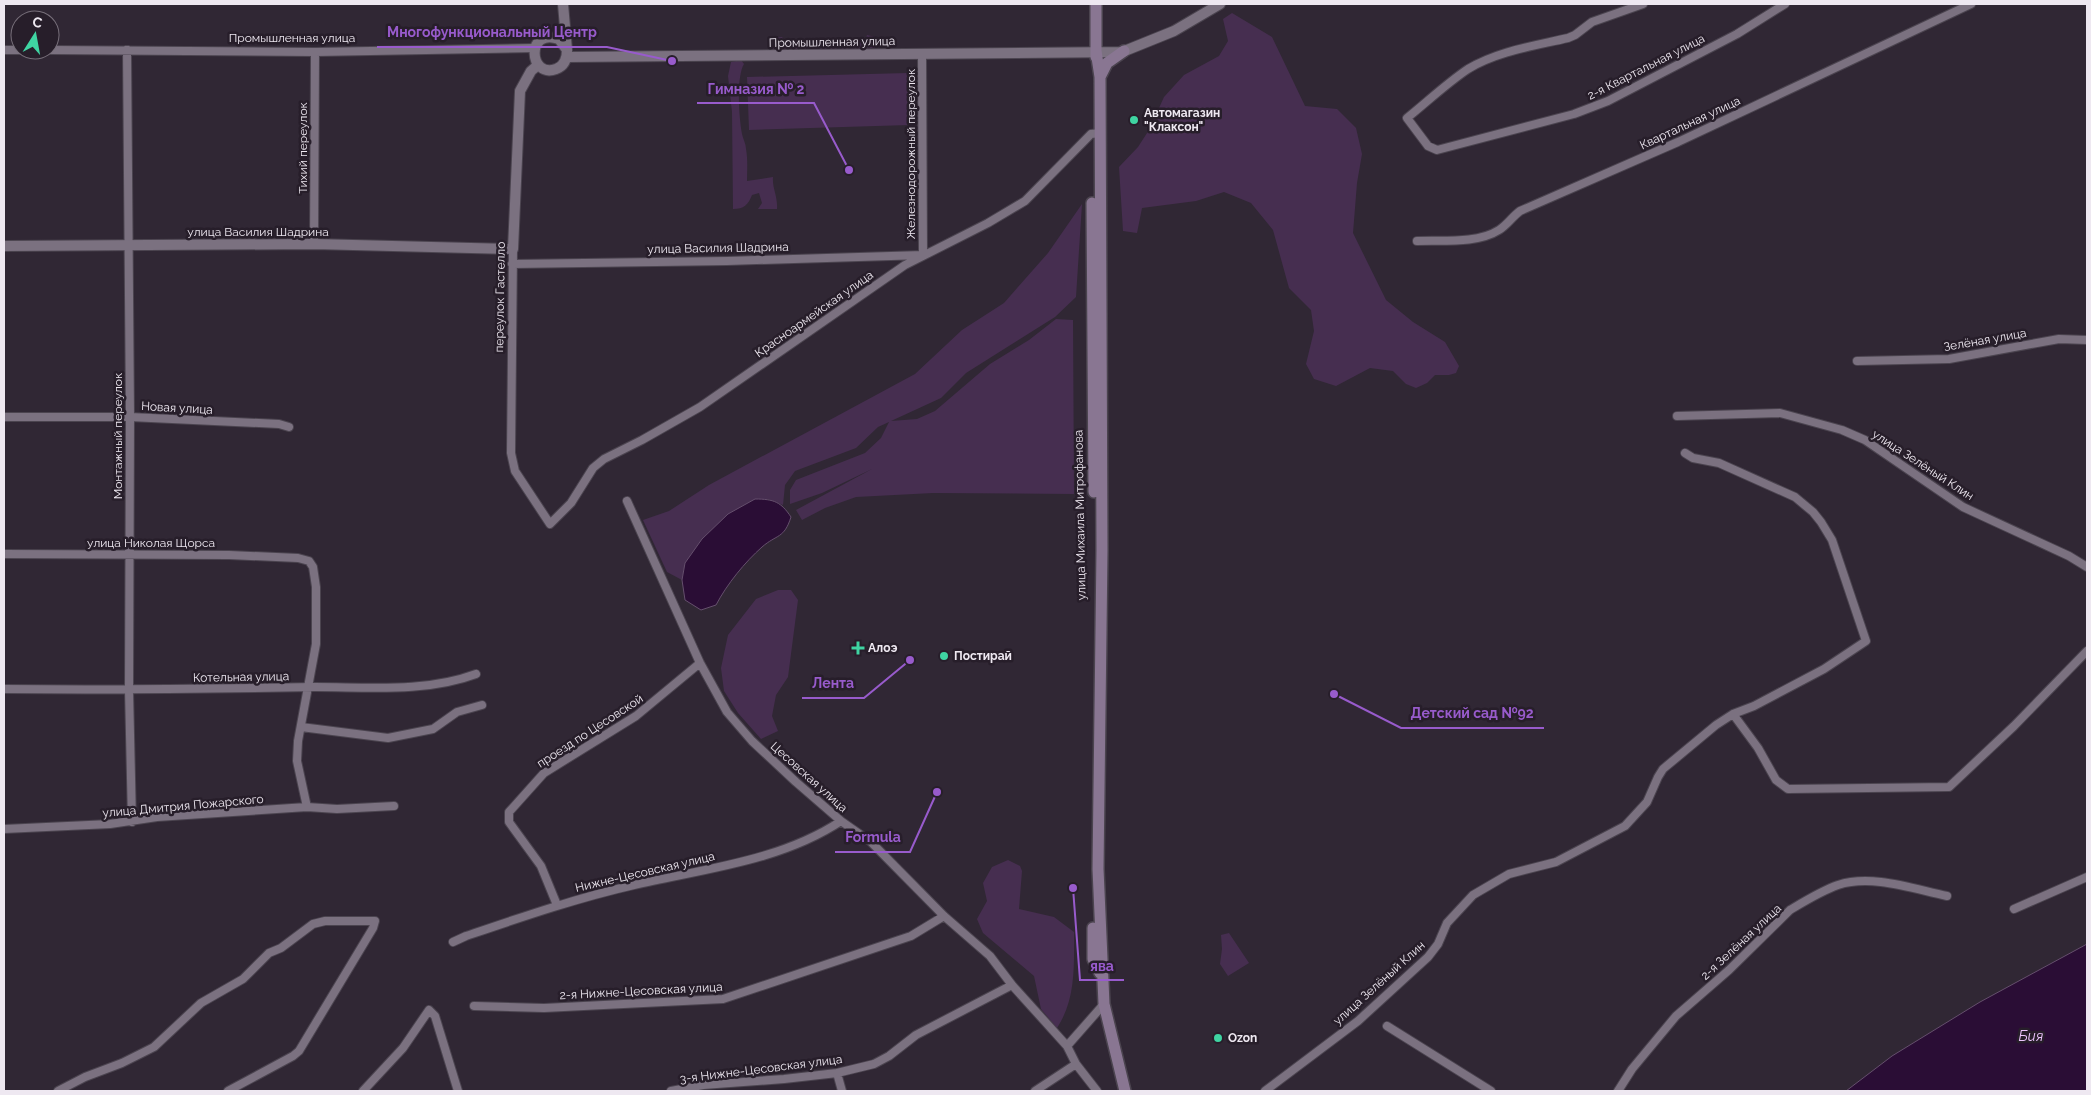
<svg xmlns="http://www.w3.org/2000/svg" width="2091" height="1095" viewBox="0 0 2091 1095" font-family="Raleway,sans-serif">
  <rect width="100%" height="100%" fill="#302734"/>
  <path fill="#462e50" d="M1232,13l40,24 33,69 32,3 19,19 6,26 -5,29 -4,50 33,67 27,22 32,20 14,24 -3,7 -7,2h-14l-8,8 -11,5 -10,-4 -13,-13 -23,-3 -34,18 -22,-7 -8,-15 8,-33 -3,-21 -22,-22 -16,-58 -22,-27 -27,-11 -28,9 -54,7 -5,25 -14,-2 -4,-64 19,-20 11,-17 15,-33 20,-22 35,-19 9,-15 -5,-22z
    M867,35l8,2v11l-102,1v-11l9,-1 4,6 79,-1z
    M741,60l3,4c-8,13 -5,54 -2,70 1,5 4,10 4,15 2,11 1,22 1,32l26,-4c-1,11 5,20 4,32h-19l4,-6 -3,-10 -7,2c-4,10 -8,14 -19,14l-1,-97 -4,-36 3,-14z
    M908,73l1,52 -160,5 -2,-53z
    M1082,204l-6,93 -21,20 -89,56 -25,25 -50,23 26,-2 18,-8 55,-47 39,-24 27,-21 17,1 1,174 -141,-1 -77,4 -31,11 -23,12 -6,-10 76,-41 -50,24 -32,11v-14l6,-10 69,-27 16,-15 8,-16 -11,5 -22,21 -61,23 -10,14 -2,20 -15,-6 -83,64 -3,17 -15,-8 -24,-52 26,-9 40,-26 206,-111 47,-44 42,-27 44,-50z
    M778,590h13l7,10 -10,77 -12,18 -4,21 6,15 -17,8 -23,-26 -14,-22 -3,-23 7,-33 28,-36z
    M1008,860l12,6 2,5 -3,38 35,8 20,15c0,34 2,67 -17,96l-16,-19 -7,-33 -51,-43 -6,-14 10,-18 -4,-18 9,-16z
    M1229,933l20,30 -21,13 -8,-12 2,-15 -1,-14z"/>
  <path fill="#2a0d35" stroke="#654f6d" d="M755,499c19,0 26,3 36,18 -7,22 -14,17 -29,30 -17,15 -35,37 -46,58l-15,5 -16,-10 -3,-20 3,-17 17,-24 26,-25z
    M2087,944v147h-241l46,-35 88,-54z"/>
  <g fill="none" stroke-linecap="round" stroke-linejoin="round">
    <g stroke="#4b444f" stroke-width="10">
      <path id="minor" d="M1643,4l-51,18 -17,13 -7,3c-34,8 -70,13 -100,31 -21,14 -41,33 -61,49l21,28 9,4 137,-36 34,-13 129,-67 48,-30
        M4,50h16
        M50,50l265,2 220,-4
        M127,50l3,367 -1,273 3,132
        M1417,241c26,-1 60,3 82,-11 8,-5 13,-13 21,-19l158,-69 293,-138
        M314,244l1,-192
        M513,249l-2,204 4,18 35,53 21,-21 22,-35 11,-9 38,-19 58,-33 205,-142 83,-42 37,-22 66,-67 9,-1
        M512,264l215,-3 196,-6 -1,-201
        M1857,361l92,-2 110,-20 28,1
        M1677,416l103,-3 62,17 23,10 98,67 106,49 18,11
        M4,417h126l149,7 10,3
        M627,501l73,162 27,49 25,29 44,41 45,39 30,21 73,74 46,40 22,29 55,61 9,18 21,27
        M4,554l225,1 69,3 11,3 4,6 3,20v57l-18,97 -1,20 10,46
        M4,689c103,1 207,0 311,-2 53,0 110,6 161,-13
        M1733,714l25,34 18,32 12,9 161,-2 65,-61 73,-75
        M301,727l87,11 45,-9 24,-17 25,-7
        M4,829l106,-5 47,-7 150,-10 30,2 57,-3
        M557,905l-16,-39 -32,-44v-10l35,-39 92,-57 64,-53
        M2014,909l73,-32
        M453,942l13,-6c56,-19 111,-38 168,-51 69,-16 147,-24 207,-64
        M474,1006l70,2 179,-9 188,-63 33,-20
        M1387,1026l104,65
        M1067,1046l37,-42
        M837,1073l5,18
        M58,1091l27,-14 37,-14 32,-16 47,-44 42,-24 26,-26 12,-5 32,-24 12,-3h50l-2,7 -74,123 -6,5 -65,35
        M363,1091l40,-43 26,-38 6,6 23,75
        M671,1091l32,-6 81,-6 53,-6 37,-9 15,-8 27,-21 96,-50
        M1035,1091l41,-27
        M1265,1091l93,-70 70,-64 10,-13 9,-21 26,-28 36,-21 47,-12 69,-36 22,-24 11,-25 5,-8 53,-44 17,-11 21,-8 70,-37 42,-28 -34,-101 -11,-18 -8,-10 -18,-15 -76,-34 -26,-5 -8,-5
        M1618,1091l14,-22 44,-53 53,-46 61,-60c15,-9 31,-19 48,-25 34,-11 75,4 109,11"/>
    </g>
    <g stroke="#4b444f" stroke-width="12">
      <path id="tertiary" d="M563,4l4,46c0,8 -2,16 -11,19 -27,10 -31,-42 3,-30l8,11
        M567,57l555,-5 52,-21 46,-27
        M4,246l310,-2 199,5 7,-158 11,-20 7,-6"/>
    </g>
    <g stroke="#4b444f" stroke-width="14">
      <path id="secondary" d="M1096,4v53
        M1096,51l4,26 2,473 -4,319 6,135 21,87
        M1100,77l7,-14 17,-12
        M1092,203l2,289
        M1093,928v31l7,14"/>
    </g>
    <use href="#minor" stroke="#7b7180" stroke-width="8"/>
    <use href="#tertiary" stroke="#7b7180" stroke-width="10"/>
    <use href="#secondary" stroke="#897692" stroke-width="11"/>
  </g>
  <g fill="#3fd4a2" stroke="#271e2a" stroke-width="2">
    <circle cx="1134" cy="120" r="5"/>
    <path d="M855.5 640.5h5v5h5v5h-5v5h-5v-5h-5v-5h5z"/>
    <circle cx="944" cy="656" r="5"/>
    <circle cx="1218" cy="1038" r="5"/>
  </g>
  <g text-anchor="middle" stroke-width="5" stroke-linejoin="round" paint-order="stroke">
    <g font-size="12" fill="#eee8f1" stroke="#271e2a">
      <text x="292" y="42">Промышленная улица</text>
      <text transform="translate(832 42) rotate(-1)" y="4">Промышленная улица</text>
      <text transform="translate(1646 67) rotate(-27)" y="4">2-я Квартальная улица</text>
      <text transform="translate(1690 123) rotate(-25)" y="4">Квартальная улица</text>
      <text transform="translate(303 148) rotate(-90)" y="4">Тихий переулок</text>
      <text transform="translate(911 154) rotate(-90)" y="4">Железнодорожный переулок</text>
      <text x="258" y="236">улица Василия Шадрина</text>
      <text transform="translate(718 248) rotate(-1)" y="4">улица Василия Шадрина</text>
      <text transform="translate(500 297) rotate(-89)" y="4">переулок Гастелло</text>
      <text transform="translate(814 314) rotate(-35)" y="4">Красноармейская улица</text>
      <text transform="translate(1985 340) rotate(-10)" y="4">Зелёная улица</text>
      <text transform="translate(177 408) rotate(3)" y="4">Новая улица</text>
      <text transform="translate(118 436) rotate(-90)" y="4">Монтажный переулок</text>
      <text transform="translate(1923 465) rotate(33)" y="4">улица Зелёный Клин</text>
      <text transform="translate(1080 515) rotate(-91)" y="4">улица Михаила Митрофанова</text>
      <text x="151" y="547">улица Николая Щорса</text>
      <text transform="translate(241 677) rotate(-1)" y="4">Котельная улица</text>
      <text transform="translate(590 731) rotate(-33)" y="4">проезд по Цесовской</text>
      <text transform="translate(809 777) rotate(42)" y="4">Цесовская улица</text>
      <text transform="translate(183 806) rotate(-5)" y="4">улица Дмитрия Пожарского</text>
      <text transform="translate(645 872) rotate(-13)" y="4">Нижне-Цесовская улица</text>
      <text transform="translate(1741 942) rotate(-43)" y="4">2-я Зелёная улица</text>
      <text transform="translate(1379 983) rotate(-42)" y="4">улица Зелёный Клин</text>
      <text transform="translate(641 991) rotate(-3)" y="4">2-я Нижне-Цесовская улица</text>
      <text transform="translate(761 1069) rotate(-7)" y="4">3-я Нижне-Цесовская улица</text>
    </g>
    <g font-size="12" font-weight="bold" fill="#eee8f1" stroke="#271e2a" text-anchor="start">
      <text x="1144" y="117">Автомагазин<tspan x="1144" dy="14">"Клаксон"</tspan></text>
      <text x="868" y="652">Алоэ</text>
      <text x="954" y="660">Постирай</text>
      <text x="1228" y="1042">Ozon</text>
    </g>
    <g font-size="14" font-style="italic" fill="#edc5fe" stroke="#271e2a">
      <text x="2031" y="1041">Бия</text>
    </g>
  </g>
  <path fill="none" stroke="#985bcc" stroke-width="2" d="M672 61L607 47H377M849 170L814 103H697M910 660L864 698H802M1334 694L1401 728H1544M937 792L910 852H835M1073 888L1080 980H1124"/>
  <g fill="#985bcc" stroke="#271e2a" stroke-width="2">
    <circle cx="672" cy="61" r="5"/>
    <circle cx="849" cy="170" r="5"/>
    <circle cx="910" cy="660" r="5"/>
    <circle cx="1334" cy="694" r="5"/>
    <circle cx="937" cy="792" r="5"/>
    <circle cx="1073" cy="888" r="5"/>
  </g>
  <g font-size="14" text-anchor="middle" font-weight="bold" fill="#985bcc" stroke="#271e2a" stroke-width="5" stroke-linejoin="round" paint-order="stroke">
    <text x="492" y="37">Многофункциональный Центр</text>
    <text x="756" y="94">Гимназия № 2</text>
    <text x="833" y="688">Лента</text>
    <text x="1472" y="718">Детский сад №92</text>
    <text x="873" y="842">Formula</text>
    <text x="1102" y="971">ява</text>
  </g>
  <rect width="2091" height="1095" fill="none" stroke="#eee8f1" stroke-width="10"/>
  <g transform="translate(35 35) rotate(11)"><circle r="24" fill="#271e2a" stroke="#776f7a"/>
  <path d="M0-4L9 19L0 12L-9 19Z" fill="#3fd4a2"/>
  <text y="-8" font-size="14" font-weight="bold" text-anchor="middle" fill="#eee8f1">С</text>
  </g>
</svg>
